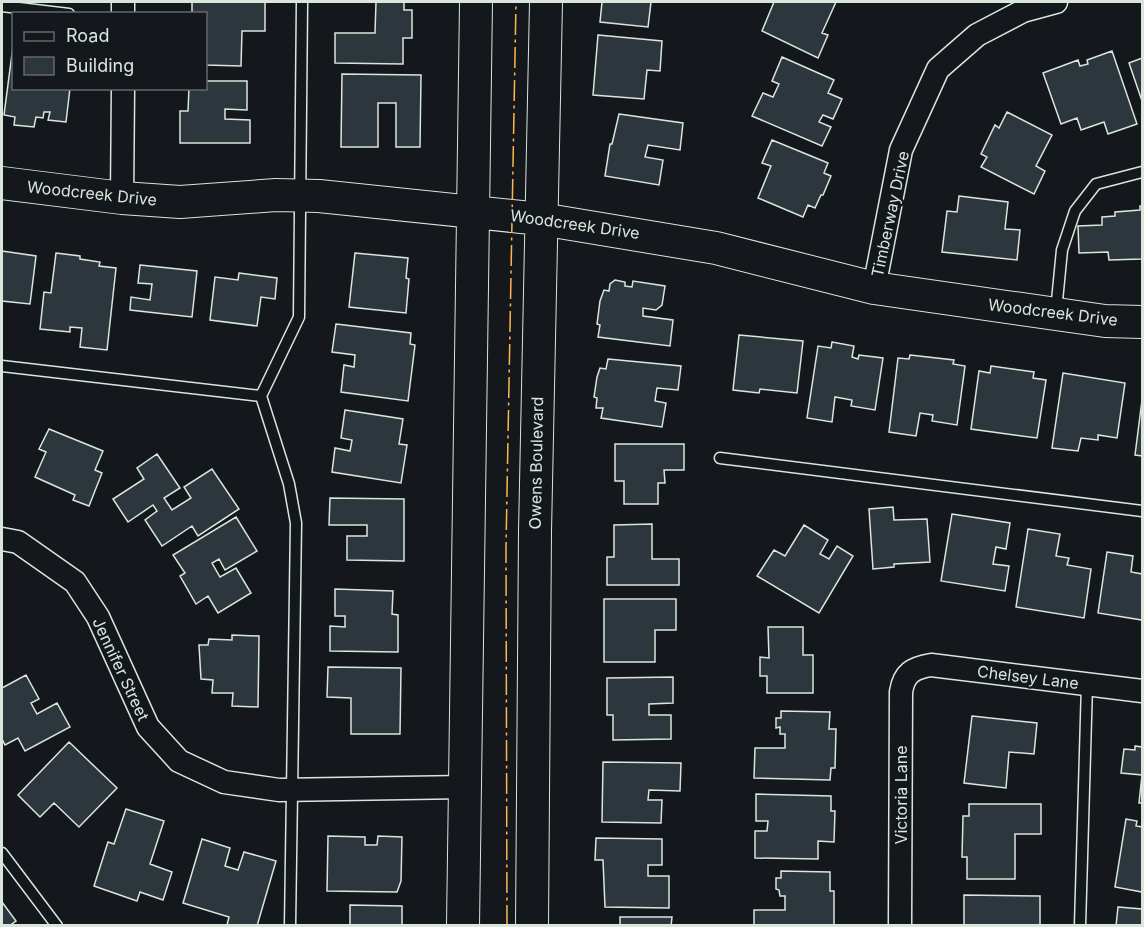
<svg xmlns="http://www.w3.org/2000/svg" width="1144" height="927" viewBox="0 0 1144 927" font-family="Inter,sans-serif">
  <rect width="100%" height="100%" fill="#14181c"/>
  <path fill="#2c363c" stroke="#d8e6dc" stroke-width="1.5" d="M192,2h73v29h-23l-1,35 -35,-1v-51h-14z
    M376,2h28v8h8v28h-9v26l-68,-1v-30h40z
    M602,2h49l-3,25 -48,-5z
    M774,2h62l-14,31 6,2 -10,23 -56,-27z
    M598,35l64,6 -2,30 -13,-1 -3,29 -51,-4z
    M13,46l1,42h56l-4,34 -18,-2 2,-8h-6l-1,6 -7,-1 -2,10 -20,-2 1,-8 -11,-2z
    M1112,51l25,73 -29,10 -4,-12 -23,8 -4,-12 -16,6 -18,-51 35,-13 2,6 8,-2 -1,-4z
    M782,57l52,23 -6,13 14,6 -9,20 -10,-4 -4,7 12,5 -9,19 -70,-30 11,-23 10,4 6,-13 -7,-3z
    M1142,58v43l-13,-38z
    M342,74l79,1 -1,72h-24v-44h-18v44h-37z
    M206,81h41v29l-22,-1v10l25,1v23h-70v-32h8l1,-23h17z
    M1007,112l45,23 -16,31 9,5 -11,23 -53,-27 6,-10 -6,-3 14,-29 4,3z
    M619,114l64,9 -3,27 -32,-5 -3,12 18,3 -4,25 -54,-9 5,-32h2z
    M772,140l56,23 -4,10 7,3 -8,19h-2l-6,13 -7,-3 -5,12 -45,-19 13,-32 -9,-3z
    M959,196l49,6 -3,27 15,1 -3,30 -75,-8 5,-41 10,1z
    M1140,206h2v53l-33,1 -1,-8 -29,1 -1,-27 24,-1v-8l13,-1v-4l25,-2z
    M2,251l34,5 -6,48 -28,-3z
    M56,253l24,3v3l20,3 -1,4 17,2 -9,82 -27,-3 2,-19 -12,-1v5l-30,-3 4,-37 7,1z
    M355,253l53,5 -2,20 3,1 -3,34 -57,-6z
    M140,265l57,6 -5,46 -62,-7 1,-13 19,3 2,-16 -14,-1z
    M239,273l38,5 -2,21 -14,-2 -4,29 -47,-6 5,-43 23,3z
    M615,280l10,2v4l7,1 1,-6 32,5 -3,19 -6,5 -13,-2v8l30,4 -3,26 -72,-9 2,-12 -3,-1 3,-23 4,-11 5,1 1,-7z
    M336,324l75,9 -1,11 5,1 -7,56 -67,-9 3,-27 10,2 1,-12 -23,-3z
    M739,335l64,6 -6,52 -37,-4 -1,4 -26,-3z
    M832,342l22,4 -2,11 6,2 1,-4 24,3 -8,52 -24,-4 1,-6 -17,-3 -3,25 -25,-4 11,-72 13,2z
    M910,355l44,5 -1,4 12,2 -8,59 -25,-4 1,-6 -13,-2 -4,23 -27,-4 9,-74 11,1z
    M608,359l73,7 -3,24 -21,-2 -2,13 11,2 -4,24 -61,-9 2,-10h-7l1,-10 -3,-1 3,-20 3,-9 6,1z
    M991,366l43,6 -1,6 13,2 -9,58 -66,-9 8,-58 11,2z
    M1063,373l62,10 -8,55 -19,-3v5l-17,-2 -3,13 -26,-3z
    M1142,400v56l-7,-1z
    M345,410l58,9 -4,25 8,1 -6,38 -69,-11 3,-24 15,3 2,-11 -11,-2z
    M49,429l54,22 -8,19 7,3 -13,33 -16,-6 2,-5 -40,-18 11,-25 -7,-3z
    M615,444h69v26h-20l1,13h-7v21h-34v-23h-9z
    M157,454l23,34 -16,10 8,12 19,-12 -7,-11 28,-18 27,40 -41,27 -6,-10 -30,20 -17,-26 12,-9 -4,-6 -25,17 -15,-23 31,-20 -7,-11z
    M330,498l74,1v62l-57,-1v-24h20v-11h-38z
    M893,507l1,13 33,-1 3,43 -36,2v3l-21,2 -4,-60z
    M952,514l58,9 -4,26 -10,-2 -3,17 16,2 -4,25 -64,-10z
    M236,517l21,34 -32,19 -6,-11 -7,4 8,14 16,-9 15,25 -33,20 -10,-17 -12,8 -16,-28 5,-3 -12,-18z
    M652,524v35h27v26h-72v-28h7v-32z
    M804,525l24,15 -8,14 9,5 8,-13 16,10 -34,57 -62,-37 17,-26 11,6z
    M1028,529l32,5 -4,22 13,2 -2,7 24,4 -7,49 -68,-11z
    M1107,552l26,4 -2,16 11,2v46l-44,-7z
    M335,589l58,2 -1,23 6,1v37l-68,-1v-25l15,1v-11h-10z
    M604,599h72v31h-21v32h-51z
    M768,627h35v28h10v38h-46v-17h-7v-19l9,1z
    M232,635l27,1 -1,71 -26,-1 1,-13h-21l1,-13 -12,-1 -2,-34h9l1,-6 23,1z
    M328,667l73,1 -1,66h-49v-36l-24,-1z
    M26,675l13,24 -8,4 6,11 20,-11 13,24 -45,24 -7,-13 -13,7 -3,-6v-51z
    M673,677v26l-24,1v11h22v24l-58,1v-25h-6v-37z
    M781,711l49,1 -1,17h7l-1,39h-4l-1,12 -76,-2 1,-30h30v-14h-5v-7l-4,1v-10h5z
    M972,716l65,7 -3,31 -25,-2 -3,36 -42,-5z
    M69,742l48,46 -38,39 -25,-24 -14,14 -22,-22z
    M1135,746l7,1v56h-3l3,-28 -21,-2 3,-24 11,1z
    M603,762l78,1 -1,28 -31,-1 -1,10h14l-1,23 -59,-1z
    M756,794l75,2v15h4l-1,31 -16,-1v18l-63,-1v-27h12l1,-10h-12z
    M969,804h72v30h-26v45h-48v-22h-5l1,-41h6z
    M126,809l38,12 -14,43 22,8 -9,28 -23,-8 -3,9 -43,-15 14,-44 6,2z
    M1126,819l11,2 -1,5 6,1v65l-27,-5z
    M328,836l37,1v8h12l1,-9 24,1 -1,44 -4,11 -70,-1z
    M596,838l66,1v26h-14v11h21v32l-64,-1 -2,-47h-8z
    M202,839l28,9 -5,18 13,4 6,-18 32,9 -19,65 -30,-1 2,-8 -46,-14z
    M781,871l49,1v19h4v35h-80v-16h31v-14h-5l-1,-6 -3,-1v-11h5z
    M964,895l76,1v30h-76z
    M2,902l14,19 -7,5h-7z
    M350,905l52,1v20h-52z
    M1118,907l24,2v17h-26z
    M620,917h52l-1,9h-51z"/>
  <g fill="none" stroke-linecap="round" stroke-linejoin="round">
    <g stroke="#d8e6dc" stroke-width="13">
      <path id="lane" d="M2,6l67,8
        M1056,311l6,-61 13,-39 21,-27 46,-12
        M2,366l259,30
        M720,458l422,53
        M2,853l55,73
        M290,926l6,-403 -7,-39 -28,-88 38,-79 3,-315
        M1080,926l7,-242"/>
    </g>
    <g stroke="#d8e6dc" stroke-width="25">
      <path id="street" d="M123,14v-12
        M122,198l1,-110
        M874,288l27,-138 37,-81 39,-34 46,-24 33,-9
        M2,539l16,3 57,40 23,35 50,110 31,34 45,21 55,8 186,-3
        M900,926l1,-234c3,-19 12,-24 30,-27l211,26"/>
    </g>
    <g stroke="#d8e6dc" stroke-width="34">
      <path id="secondary" d="M2,183l120,15 58,4 96,-7 43,1 222,23 175,29 158,40 231,33 37,1
        M463,926l13,-924
        M532,926l3,-394 11,-530"/>
    </g>
    <use href="#lane" stroke="#14181c" stroke-width="10"/>
    <use href="#street" stroke="#14181c" stroke-width="22"/>
    <use href="#secondary" stroke="#14181c" stroke-width="32"/>
    <path stroke="#ffb74d" stroke-width="1.5" stroke-dasharray="21 4.5 3 4.5" stroke-linecap="butt" d="M507,926l-1,-379 10,-545"/>
  </g>
  <g text-anchor="middle" stroke-width="4.5" stroke-linejoin="round" paint-order="stroke">
    <g font-size="16" fill="#d8e6dc" stroke="#14181c">
      <text transform="translate(92 193) rotate(6)" y="6">Woodcreek Drive</text>
      <text transform="translate(890 214) rotate(-78)" y="6">Timberway Drive</text>
      <text transform="translate(575 224) rotate(8)" y="6">Woodcreek Drive</text>
      <text transform="translate(1053 312) rotate(7)" y="6">Woodcreek Drive</text>
      <text transform="translate(536 463) rotate(-89)" y="6">Owens Boulevard</text>
      <text transform="translate(121 669) rotate(65)" y="6">Jennifer Street</text>
      <text transform="translate(1028 677) rotate(7)" y="6">Chelsey Lane</text>
      <text transform="translate(901 795) rotate(-90)" y="6">Victoria Lane</text>
    </g>
  </g>
  <rect width="1144" height="927" fill="none" stroke="#d8e6dc" stroke-width="6"/>
  <rect x="12" y="12" width="195" height="78" fill="#14181c" stroke="#626a69" stroke-width="1.5"/>
  <rect x="24" y="32" width="30" height="9" fill="#14181c" stroke="#626a69" stroke-width="1.5"/>
  <text x="66" y="42" font-size="18" fill="#d8e6dc">Road</text>
  <rect x="24" y="57" width="30" height="18" fill="#2c363c" stroke="#626a69" stroke-width="1.5"/>
  <text x="66" y="72" font-size="18" fill="#d8e6dc">Building</text>
</svg>
